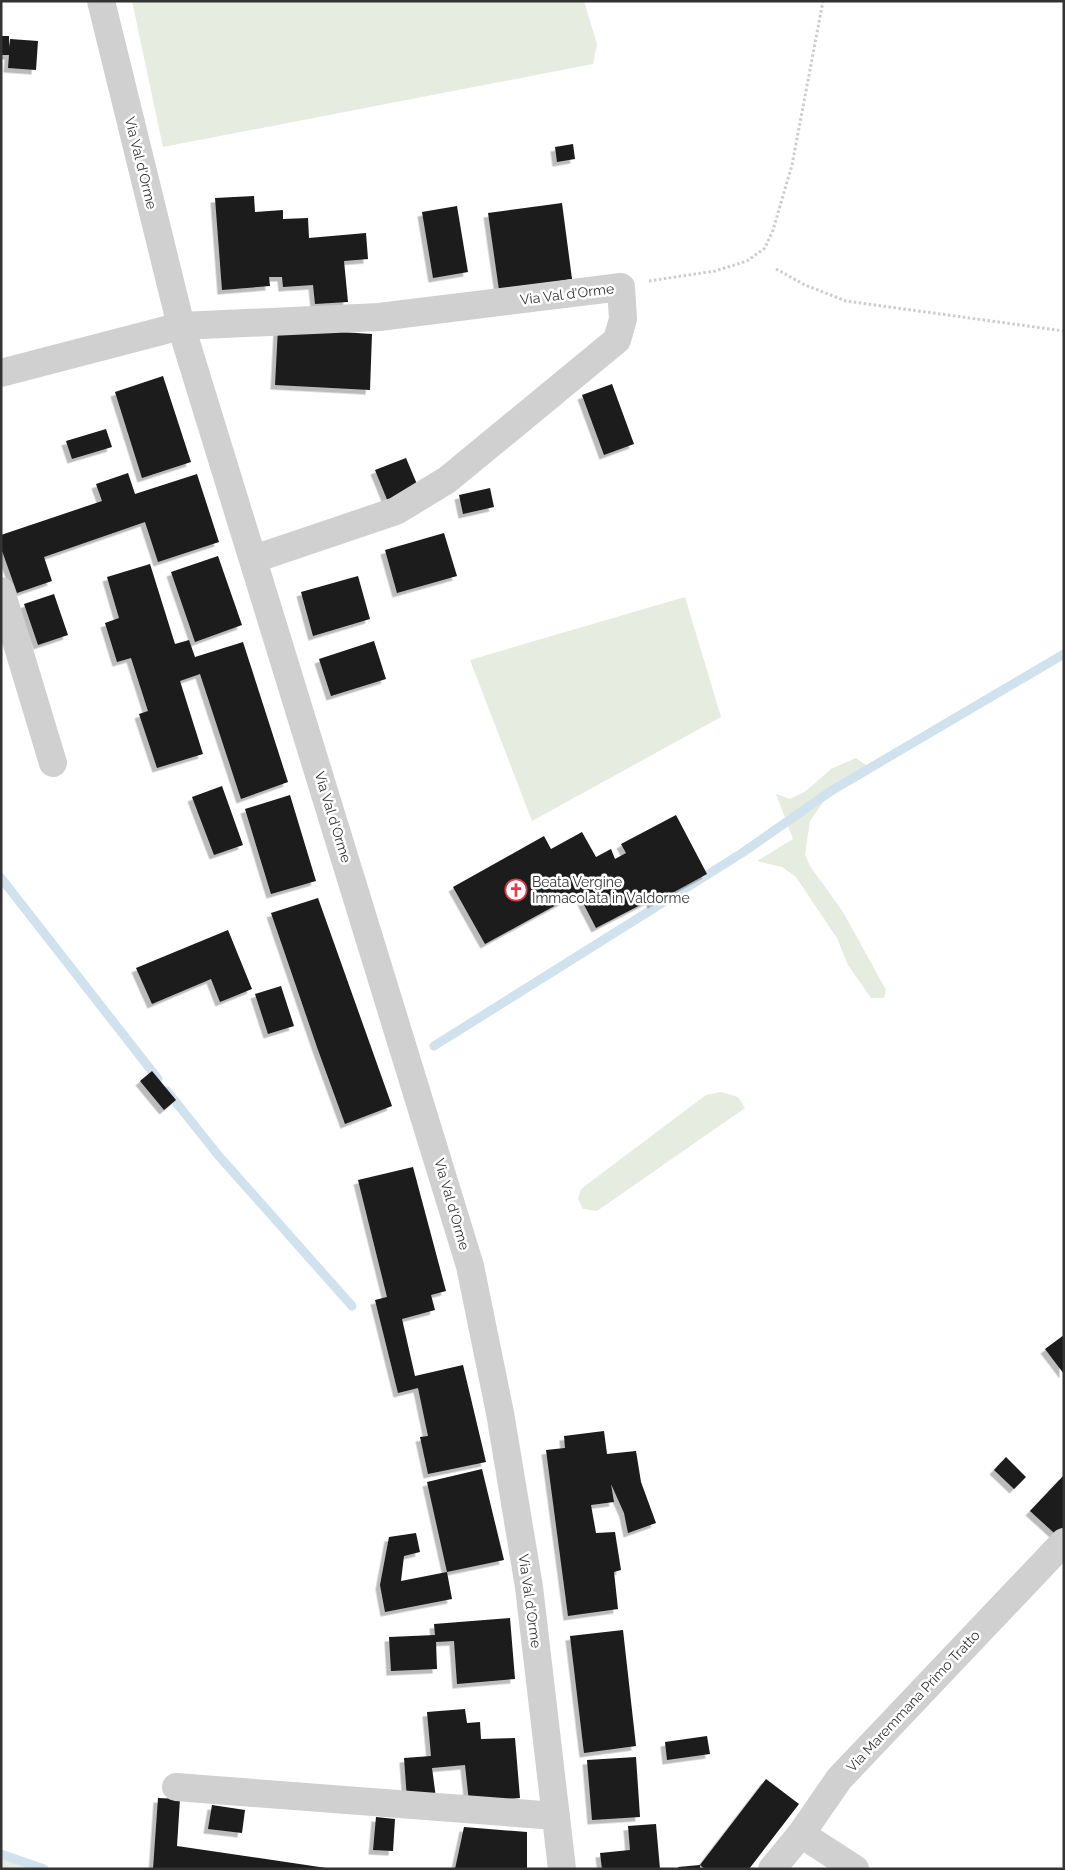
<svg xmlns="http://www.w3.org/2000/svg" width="1065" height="1870" viewBox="0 0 1065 1870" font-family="Raleway,sans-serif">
  <defs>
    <filter id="shadow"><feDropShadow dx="-4.5" dy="4.5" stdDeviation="0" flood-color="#0004"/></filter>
  </defs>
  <rect width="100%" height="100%" fill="#fff"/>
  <path fill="#e6ecdf" d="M132,1h452l13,43 -4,20 -430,83z
    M685,597l36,120 -189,104 -62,-161z
    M856,758l14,10 -39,23 -21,30 -5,34 5,11 33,46 43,78 -2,8h-13l-23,-33 -11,-27 -41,-61 -14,-10 -25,-6 36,-22 -17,-45 14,5 16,-8 25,-22z
    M721,1092l17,5 7,11 -148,103 -14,-2 -5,-10 3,-10 125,-94z
    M1,1854l43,15h-43z"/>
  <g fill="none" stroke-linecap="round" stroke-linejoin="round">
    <path stroke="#cfe2ee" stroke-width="9" d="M1,878l157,201
      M434,1046l308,-193 89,-62 233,-137
      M167,1091l51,64 134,151
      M1,1854l43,15"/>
  </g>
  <path fill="#1a1a1a" filter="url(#shadow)" d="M1,36h8v12l1,-9 28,2 -2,29 -28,-2 1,-13h-8z
    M573,144l2,15 -18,3 -2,-15z
    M254,196l1,16 28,-2v9l25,-1 1,20 57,-5 2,26 -24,2 4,41 -33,2 -2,-19 -30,2 -1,-10h-13l1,9 -48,4 -7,-92z
    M562,203l10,76 -73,11 -11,-77z
    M457,206l11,66 -35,6 -11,-66z
    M278,328l94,6 -2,56 -95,-5z
    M163,376l28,86 -49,16 -27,-86z
    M612,384l22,60 -30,11 -22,-60z
    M106,429l6,18 -40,12 -6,-18z
    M406,458l13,31 -31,13 -13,-32z
    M128,473l7,21 62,-20 22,68 -61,20 -13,-40 -101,35 8,24 -35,12 -16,-45v-13l101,-34 -6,-17z
    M490,488l4,19 -31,7 -4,-19z
    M444,533l13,43 -60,17 -12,-43z
    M218,556l24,69 -47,17 -24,-70z
    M150,564l25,80 14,-4 6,17 48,-15 45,140 -47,17 -41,-125 -20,7 23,73 -46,14 -18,-54 9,-3 -17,-53 -14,4 -12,-39 14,-5 -12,-41z
    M358,576l12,43 -57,17 -12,-44z
    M54,594l14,41 -30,10 -14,-41z
    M374,641l12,38 -55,17 -12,-37z
    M222,786l21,59 -29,10 -22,-58z
    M290,795l26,86 -45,13 -26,-85z
    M676,815l31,59 -55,30 -2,-4 -54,28 -18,-35 -93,51 -32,-57 91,-51 7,13 31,-17 14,25 15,-8 4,10 11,-6 -5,-9z
    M318,898l74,208 -47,18 -27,-74 -47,-137z
    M228,930l24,59 -32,13 -9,-23 -59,25 -16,-36z
    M281,986l13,40 -26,8 -13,-40z
    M152,1071l24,29 -12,10 -24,-29z
    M413,1167l33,124 -15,4 4,15 -33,9 13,57 48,-11 23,97 -58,12 -8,-37 8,-1 -10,-48 -20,5 -23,-93 12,-3 -29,-117z
    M1064,1335v39l-19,-25z
    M604,1431l3,23 29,-3 5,31 15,41 -28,10 -4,-20 -13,-29 3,18 -23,3 5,28 19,-1 6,38 -7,2 4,37 -50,7 -22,-166 19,-2 -1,-12z
    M1006,1457l20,20 -12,12 -20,-19z
    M482,1469l22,91 -57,12 -20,-90z
    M1064,1475v67l-34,-31z
    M416,1533l4,19 -16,4 -3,25 46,-9 5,27 -67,13 -5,-27 9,-48z
    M510,1618l5,61 -58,5 -3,-43 -18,1 1,27 -46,2 -2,-34 46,-2 -1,-11z
    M623,1630l13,116 -52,7 -14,-117z
    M465,1709l2,14 13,-1 1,17 34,-1 5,60 -51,4 -4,-37 -33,3 4,30 -29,1 -3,-41 27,-2 -4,-44z
    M707,1736l3,18 -43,6 -2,-18z
    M636,1757l4,60 -48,3 -5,-60z
    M766,1779l33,25 -50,65h-44l-5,-4z
    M158,1798l22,1 -3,47 156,23h-180z
    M212,1805l33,5 -3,23 -34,-4z
    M376,1817l19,2 -2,32 -20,-1z
    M656,1824l4,45h-58l-2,-16 30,-3 -2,-24z
    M464,1827l63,5v37h-72z
    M700,1865v4h-21l-1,-2z"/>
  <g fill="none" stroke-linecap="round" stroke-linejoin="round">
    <path stroke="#cdcdcd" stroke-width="3" stroke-dasharray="2.5 2.5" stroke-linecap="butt" d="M776,269l29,16 41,16 218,30
      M649,281l66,-10 32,-10 18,-13 8,-18 19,-65 31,-164"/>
    <path stroke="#d0d0d0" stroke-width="28" d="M101,1l80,325 289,940 30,147 29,174 33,282
      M1,373l180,-47 198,-9 242,-30 2,32 -6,21 -170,140 -51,31 -142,48
      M1,591l52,172
      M176,1787l380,29
      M801,1834l54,35
      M772,1869l29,-35 38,-55 225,-237"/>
  </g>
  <defs>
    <g id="church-ring" transform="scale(1.125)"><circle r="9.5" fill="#fff" stroke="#e63946" stroke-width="1.5"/><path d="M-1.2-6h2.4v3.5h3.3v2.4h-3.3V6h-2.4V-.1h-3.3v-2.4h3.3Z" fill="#e63946"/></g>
  </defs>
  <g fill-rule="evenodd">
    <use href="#church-ring" x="516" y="890"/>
  </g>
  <g text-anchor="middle" stroke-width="5" stroke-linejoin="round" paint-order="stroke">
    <g font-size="14" fill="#333" stroke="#fff">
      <text transform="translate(141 163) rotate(76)" y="5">Via Val d'Orme</text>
      <text transform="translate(567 294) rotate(-7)" y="5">Via Val d'Orme</text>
      <text transform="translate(333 817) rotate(73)" y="5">Via Val d'Orme</text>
      <text transform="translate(452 1204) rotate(74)" y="5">Via Val d'Orme</text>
      <text transform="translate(530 1601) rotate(82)" y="5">Via Val d'Orme</text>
      <text transform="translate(913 1701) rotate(-47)" y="5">Via Maremmana Primo Tratto</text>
    </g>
    <g font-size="14" fill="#333" stroke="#fff" text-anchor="start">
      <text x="532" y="887">Beata Vergine<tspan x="532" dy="16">Immacolata in Valdorme</tspan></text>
    </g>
  </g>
  <rect width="1065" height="1870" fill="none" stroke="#333333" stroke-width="5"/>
</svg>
